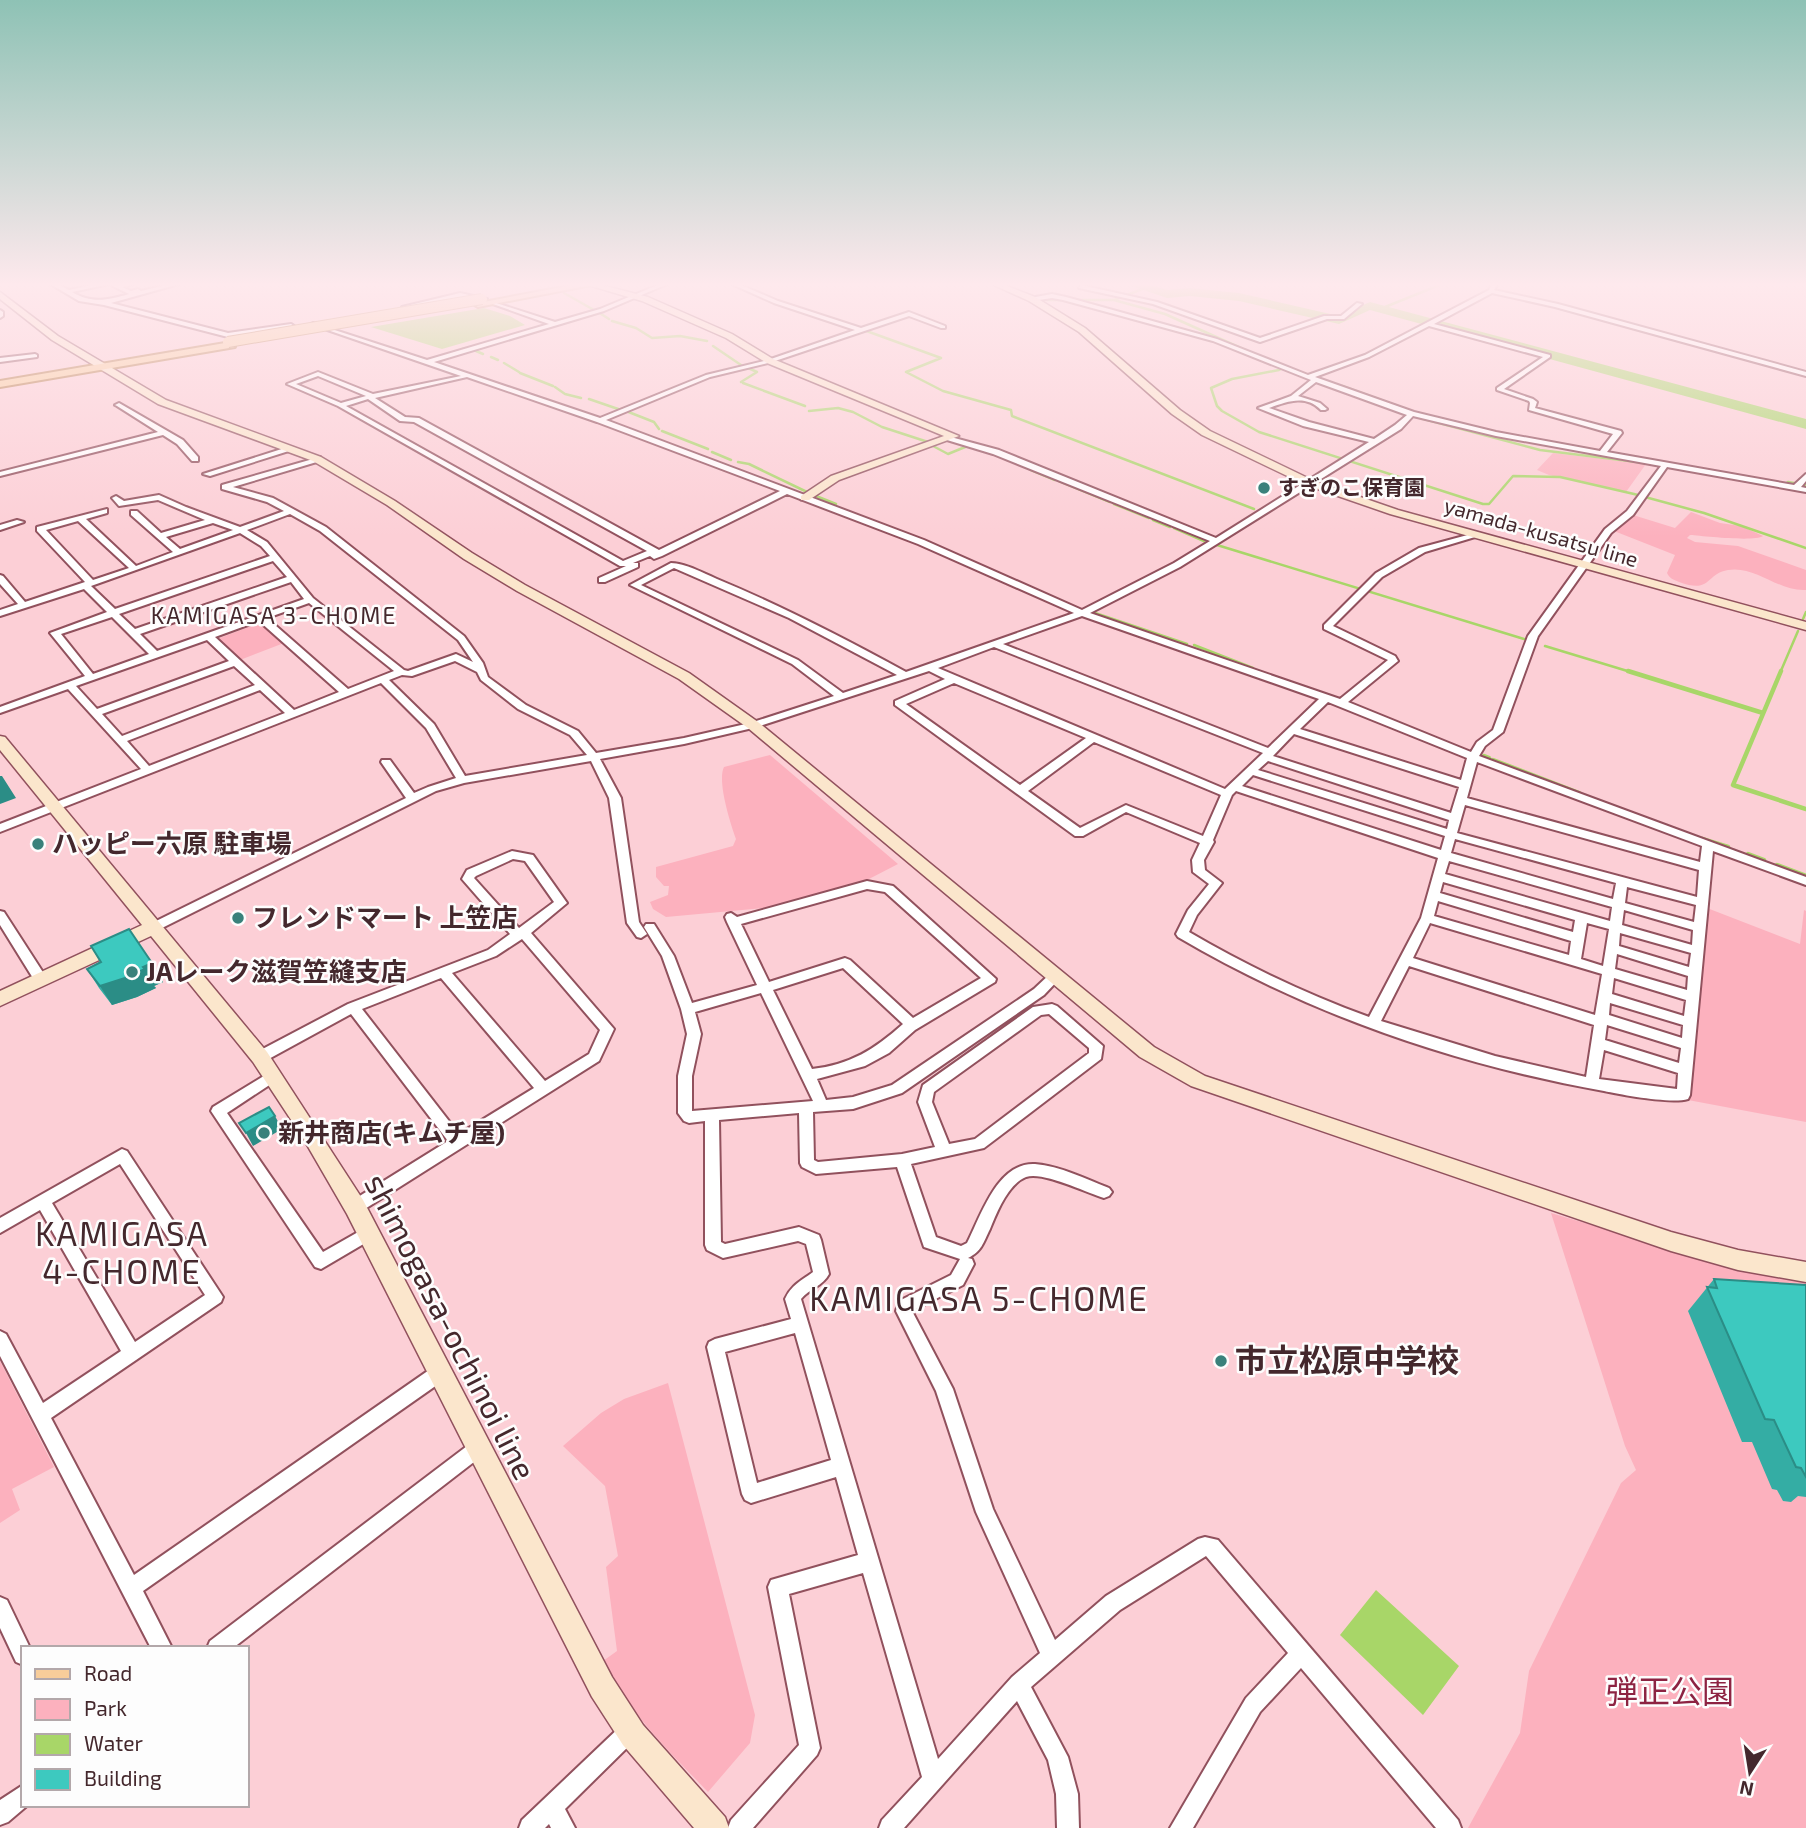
<svg xmlns="http://www.w3.org/2000/svg" width="1806" height="1828" viewBox="0 0 1806 1828" font-family="'Exo 2','Noto Sans JP',sans-serif">
  <rect width="100%" height="100%" fill="#fccfd6"/>
  <path fill="#fcb1be" d="M1553,453l93,11 -20,28 -77,-17 -12,-5z
    M1691,512l29,11 21,3 22,10c-9,6 -59,0 -73,-1l-3,3 8,4 43,4 68,24v20c-27,2 -51,-25 -78,-20 -23,4 -16,24 -49,12 -6,-3 -9,-3 -12,-9l8,-18 -61,-24 19,-16 42,13z
    M262,622l22,21 -44,17 -23,-21z
    M770,755l128,109 -31,16 -102,28 -99,9 -13,-8 -3,-7 18,-7 1,-9h-5l-8,-9v-10l77,-21 3,-7c-6,-17 -19,-58 -12,-72z
    M1707,908l93,36 4,-34 2,1v211l-118,-22z
    M1551,1213l179,53 76,15v547h-338l52,-95 9,-62 92,-188 15,-13 -11,-24z
    M0,1361l54,106 -42,22 8,21 -20,13z
    M668,1383l87,332 -5,28 -42,49c-42,-44 -77,-77 -105,-131l14,-10 -11,-84 12,-11 -13,-70 -42,-40 38,-33 23,-14z"/>
  <path fill="#a8d668" d="M484,308l26,8 15,9 -83,24 -71,-22z
    M1376,1590l83,76 -36,49 -83,-80z"/>
  <g fill="none" stroke-linecap="round" stroke-linejoin="round">
    <path stroke="#a8d668" stroke-width="2.5" d="M545,282l5,2
      M732,282l45,19 63,20
      M1145,288l-31,12 51,14 87,39
      M564,293l30,17
      M1045,300h69
      M1385,307l57,-23 -8,-2
      M598,312l11,7
      M612,321l24,7 16,10 28,-2 27,5
      M861,329l80,29 -35,14 37,19 68,19 1,6 242,93
      M713,346l28,19
      M462,349l4,-1
      M476,351l7,3
      M491,357l7,3
      M504,363l15,9
      M1283,366l2,1 -6,3 -47,9 -21,9 6,18 5,5 37,21 224,72h6l24,-28 47,1 74,17 70,19 102,35
      M520,373l33,13
      M741,382l16,-10 -11,-5
      M743,383l62,23
      M1342,386l64,23
      M555,387l10,7 16,4
      M589,399l32,11
      M626,411l28,11 5,7
      M809,411l29,-3 15,4 29,15 46,15
      M1424,415l-4,3 120,32 113,14
      M662,431l46,18
      M933,446l15,8 22,-9
      M712,452l19,8
      M988,452l40,16
      M738,462l11,2 58,28
      M1031,470l24,10
      M1059,481l51,21
      M1782,488l6,-6 18,3
      M816,496l20,8
      M1114,504l35,14
      M1153,520l17,7
      M1174,528l30,13
      M1217,545l307,94
      M1095,613l92,31
      M1803,619l3,-7
      M1194,645l59,23
      M1545,646l89,27
      M1780,673l18,-42"/>
    <path stroke="#a8d668" stroke-width="4.5" d="M1628,671l135,42
      M1781,671l-48,114 73,24
      M1484,756l5,2
      M1493,760l86,33
      M1702,839l26,8
      M1748,854l16,6
      M1777,865l29,11"/>
    <path fill="#a8d668" fill-rule="evenodd" d="M1120,282h19l29,8 22,-2 49,5 100,23 31,-14 436,117v10l-436,-119 -31,14 -100,-23 -49,-5 -23,2z"/>
    <g stroke="#91515d" stroke-width="4">
      <path id="street" d="M47,282h6l16,8 36,-8h8l5,2 21,-2 -17,5 9,4 7,-2 3,2 37,-9h8l-75,21 117,30 63,-9 3,2 -66,11 -124,-32 -25,-4zM109,284l20,10c-21,6 -37,10 -57,-2z
        M665,282h7l-68,29 -170,51 166,56 106,-43 62,-15 87,-30 -81,-27 -47,-21h7l44,19 83,27 48,-16 36,14v2h-4l-32,-12 -137,46 -62,15 -104,43 318,120 158,70 92,-47 36,-22 -217,-87 -46,-14v-4l52,14 217,88 153,-96 -66,-16 -45,-18 33,-12 20,-16 -98,-39 -150,-41 -11,-2 -20,3 -2,-3 22,-4 14,3 151,42 91,36 57,-20 124,-65 4,-8h6l-5,8 64,14 248,68v4l-251,-69 -63,-14 -58,31 116,31v2l-46,32 29,10 4,3 -2,6 86,23 1,2 -15,19 187,33 12,-11v7l-5,6 5,1v4l-139,-25 -34,48 -22,18 -73,103 -35,96 -18,14 -6,10 327,121v8l-93,-34 -23,244 -2,4c-17,5 -65,-4 -84,-8 -151,-27 -295,-77 -426,-154l-2,-3 12,-24 21,-26 -16,-12 -1,-12 8,-17 -74,-31 -43,24h-8l-180,-131v-4l50,-22 -16,-8 -172,56 -73,17 -84,15 21,39 18,124 8,12 -6,4 -4,-1 -10,-14 -18,-125 -18,-37 -127,22 -28,8 -280,140h-8l-2,-3 2,-3 258,-127 -25,-36 1,-2h8l24,33 14,-6 28,-9 -30,-50 -45,-45 -381,149v-8l141,-55 -73,-80 -68,24v-6l85,-31 -35,-43 57,-21 -23,-23 -84,27v-6l18,-6 -18,-20v-9l3,1 22,26 60,-20 -48,-51v-4l70,-18v4l-21,6 50,47 37,-14 -42,-37v-4h6l24,22 44,-13 -47,-20 -39,6 -7,-8 4,-2 8,5 35,-6 27,12 54,20 44,-16 -17,-9 -45,-13v-4l98,-28v4l-87,26 40,11 53,29 138,109 19,27 5,14 38,28 52,26 18,22 88,-15 66,-15 84,-27 -42,-32 -162,-79 41,-22c14,0 32,10 46,16 65,27 127,59 189,93l168,-59 -156,-69 -131,-50 -125,62 -8,3 -4,-3 -17,7h5v4l-33,15h-6v-4l27,-12h-6l-282,-160 -51,-22 31,-12 55,22 88,-18 -148,-51v-2l114,37 122,-36 -59,-21v-2l65,21 45,-13zM1429,326l114,31 -46,31v2l32,11 1,2 -1,7 84,24 -13,17 -104,-19 -82,-20 -99,-35 54,-20zM318,376l48,20 -25,7 -45,-19zM467,377l130,45 183,69 -121,59 -240,-132 -14,-1 -30,-19zM1316,382l91,33 -12,10 -21,14 -65,-17 -40,-14c18,-6 36,-14 52,2h4l2,-1 -7,-6 -22,-7zM368,399l32,22 14,1 233,129 -24,10 -277,-155zM1413,416l83,20 165,30 -34,45 -22,18 -77,107 -35,94 -16,12 -6,10 -123,-50 50,-41 -3,-5 -62,-30 49,-49 43,-25 50,-15v-4l-56,15 -43,25 -52,52v4l64,31 -48,39 -250,-86 90,-46 221,-138zM290,514l30,17 138,109 15,22 -17,-8 -48,17 -4,-1 -91,-72 -46,-56 -20,-12zM78,521l51,47 -36,12 -47,-50zM213,523l20,7 -53,19 -14,-12zM240,533l21,13 9,10 -155,53 -24,-23zM273,561l14,16 -152,52 -16,-15zM674,568l115,50 108,57 -54,18 -45,-33 -157,-75zM291,582l13,17 -147,52 -17,-17zM309,603l85,68 -46,18 -81,-71zM1082,616l237,83 -51,49 -265,-104zM112,617l37,37 -56,20 -32,-40zM259,621l80,71 -45,18 -79,-73zM207,640l22,21 -132,48 -21,-23zM994,647l269,106 -38,36 -287,-121zM455,661l22,11 4,8 37,29 52,26 17,20 -122,21 -31,-52 -45,-44 13,-5 10,1zM234,666l21,19 -133,51 -20,-22zM954,683l132,55 -66,47 -114,-81zM260,690l25,23 -136,53 -22,-25zM1328,702l139,56 -6,22 -161,-51zM1294,734l165,53 -8,26 -178,-57zM1094,742l127,53 -18,41 -77,-31 -46,23 -52,-37zM1268,761l181,59 -2,9 -189,-59zM1477,762l225,84 -2,16 -233,-64zM1253,775l192,61 -4,14 -199,-64zM1236,791l202,67 -17,60 -52,99c-63,-23 -122,-51 -180,-85l8,-17 25,-32 -17,-13 -1,-10 10,-18 -1,-2 19,-45zM1465,805l234,65 -2,27 -240,-64zM1455,839l161,44 -3,16 -162,-46zM1449,861l163,46 -2,14 -165,-47zM1443,882l132,38 -2,12 -133,-39zM1627,887l69,18 -2,17 -69,-19zM1438,901l133,40 -2,14 -135,-39zM1624,910l69,20 -1,15 -70,-20zM1430,923l172,51 -7,41 -182,-57zM1587,923l22,6 -6,37 -22,-7zM1620,933l71,20 -2,14 -70,-21zM1617,954l71,22 -1,14 -72,-21zM1409,966l185,59 -8,52 -91,-21 -114,-35zM1614,978l72,22 -2,16 -72,-22zM1610,1003l73,22 -1,13 -73,-23zM1607,1025l74,23 -2,15 -74,-23zM1604,1050l74,23 -1,16 -78,-10z
        M1081,285l76,17 103,36 64,-22h17l16,-13 5,1 -18,15h-17l-67,23 -107,-38 -74,-16z
        M460,293l27,6 -3,2 -24,-4 -55,12 -3,-2z
        M0,310l3,2v4l-3,2z
        M35,354l2,1v2l-37,5v-4z
        M119,403l64,37 15,17v4h-6l-15,-17 -14,-9 -163,41v-4l158,-40 -41,-26 -2,-1z
        M288,447l7,2 -85,27 -7,-2z
        M17,520l7,2 -24,8v-5z
        M512,851l21,4 34,48 -36,30 83,96 -15,32 -239,151 -5,1 -5,-1 -3,-5 3,-5 98,-61 -97,-127 -86,47 -5,1 -5,-1 -2,-4 2,-4 93,-49 140,-54 22,-16 -48,-55 5,-9zM513,859l12,2 29,41 -35,26 -45,-50 2,-2zM522,939l78,91 -11,24 -44,27 -93,-108 44,-17zM441,978l93,110 -75,46 -97,-125z
        M867,881l26,5 103,93 -1,3 -80,48 -26,23 -24,13 -48,13 9,21 27,-3 39,-12 142,-96 17,-16h10l1,3 -18,19 -142,98 -49,16 -40,3 1,48 4,2 84,-8 33,-7 -17,-45 5,-17 110,-78 19,-3 5,2 46,40 -2,13 -117,89 -73,16 25,73 25,9 6,-3c14,-27 30,-81 68,-79 25,2 51,15 74,24l3,4 -3,4 -5,2c-17,-5 -61,-27 -78,-21 -18,7 -29,35 -36,52 -7,14 -8,22 -22,29l4,1 2,5 -11,21 -51,26 41,78 40,120 62,131 51,-44 92,-57 7,-2 13,3 240,280 3,8h-25l-135,-160 -41,44 -67,116h-23l76,-130 42,-45 -82,-97 -86,54 -89,77 37,70 10,37 1,34h-22l-1,-34 -8,-34 -31,-59 -113,127h-25l3,-8 40,-43 -59,-204 -74,21 31,154 -3,7 -64,73h-25l3,-8 68,-75 -31,-158 3,-7 87,-25 -22,-78 -85,26 -6,-3 -3,-6 -35,-147 2,-5 6,-3 76,-20 -6,-20c6,-14 16,-18 28,-27l-7,-28 -8,-3 -75,17 -16,-8 -2,-5v-124l-16,2 -5,-2 -6,-8v-37l9,-42 -6,-25 -19,-53 -18,-29 2,-3h8l20,32 18,47 65,-18 -30,-63 -2,-5 2,-3 4,-1 6,4zM867,889l18,3 96,86 -68,40 -63,-58 -5,-2 -76,24 -28,-58zM843,968l60,56c-28,25 -53,41 -91,45l-39,-79zM761,993l52,108 -121,10v-35l9,-42 -6,-22zM1049,1014l40,34v5l-114,86 -26,5 -17,-42 2,-10 107,-77zM799,1113l1,50 2,4 14,7 81,-7 27,80 36,12 -9,16 -52,26 -3,10 40,80 40,121 64,141 -28,24 -74,82 -137,-460c8,-10 22,-13 28,-25l-8,-34 -2,-5 -20,-8 -74,17 -4,-2 -2,-122zM795,1333l36,127 -74,23 -32,-131z
        M0,911l4,1 42,65 1,3 -1,3h-10l-36,-58z
        M272,1071l5,1 2,4 -2,4 -50,33 96,139 44,-25 5,2 3,5 -3,5 -51,30 -6,-2 -104,-156 2,-4z
        M122,1149l5,2 96,146 -2,5 -170,116 83,157 298,-207 6,-2 6,2 2,6 -2,6 -301,211 29,57h-21l-151,-292v-25l6,3 37,69 78,-52 -81,-141 -40,23v-15zM120,1164l85,131 -70,47 -83,-139z
        M477,1440l6,3 3,6 -3,6 -250,193h-26l3,-7 261,-198z
        M0,1597l7,3 23,48h-7v17l-7,-3 -16,-34z
        M630,1721l7,3 3,7 -3,7 -72,71 10,19h-24l-2,-4 -4,4h-26l3,-8 101,-96z
        M23,1785v20h5l-20,17 -8,3v-25z"/>
    </g>
    <g stroke="#91515d" stroke-width="3">
      <path id="secondary" d="M578,282h12l58,15 84,37 41,25 186,77 -120,44 -30,20h-8v-4l30,-20 113,-40 -177,-73 -41,-25 -84,-37z
        M987,282h10l38,15 50,31 95,82 30,21 104,50 84,29 408,112v8l-416,-116 -84,-29 -104,-50 -30,-21 -93,-82 -50,-31z
        M0,292l58,44 108,64 155,57 74,44 77,52 53,32 164,88 69,49 396,325 51,29 466,156 67,18 68,12v20l-68,-12 -67,-19 -480,-165 -51,-29 -392,-329 -69,-49 -162,-88 -53,-32 -77,-54 -74,-44 -155,-57 -106,-64 -52,-41z
        M0,736l5,1 262,315 96,148 249,477 31,48 82,92 4,11h-35l-71,-83 -31,-48 -245,-483 -44,-76 -50,-76 -102,-126 -151,70v-15l142,-66 -142,-175z"/>
    </g>
    <g stroke="#b67d48" stroke-width="4">
      <path id="primary" d="M589,282h18l-129,25 -5,-3z
        M231,342l4,1v4l-235,40v-6z"/>
    </g>
    <use href="#street" fill="#fff" fill-rule="evenodd"/>
    <use href="#secondary" fill="#fbe6cc" fill-rule="evenodd"/>
    <use href="#primary" fill="#f8cd9a" fill-rule="evenodd"/>
    <g stroke="#b67d48" stroke-width="12" stroke-linecap="butt">
      <path id="primary-bridge" d="M228,342l254,-43"/>
    </g>
    <use href="#primary-bridge" stroke="#f8cd9a" stroke-width="10"/>
  </g>
  <path fill="#34ada4" d="M91,946l72,36 -9,4 2,2 -19,9 -25,8 -13,-17 -12,-19 13,-7z
    M1714,1279l92,6v212l-8,-1 -7,6 -8,-1 -6,-11 -5,-1 -20,-47h-10l-54,-131z"/>
  <path fill="#2b8d86" d="M0,776h2l14,22 -16,6z
    M152,963l11,19 -9,4 2,2 -19,9 -25,8 -12,-19z
    M275,1116l7,13 -29,17 -7,-13z"/>
  <path fill="#3dc9bf" stroke="#2b8d86" stroke-width="2" d="M129,929l23,34 -9,4 2,2 -20,9 -25,8 -13,-17 14,-7 -10,-16z
    M269,1107l6,9 -29,17 -7,-10z
    M1714,1279l92,6v192l-5,-9 -5,-1 -22,-47 -9,-1 -58,-132 10,1z"/>
  <linearGradient id="sky" x2="0" y2="1"><stop stop-color="#8ec2b5"/><stop offset="0.53" stop-color="#fee9ed"/><stop offset="1" stop-color="#fee9ed" stop-opacity="0"/></linearGradient>
  <rect width="1806" height="537" fill="url(#sky)"/>
  <g fill="#3a817b" stroke="#fdfdfd" stroke-width="2.5">
    <circle cx="1264" cy="488" r="7"/>
    <circle cx="38" cy="844" r="7"/>
    <circle cx="238" cy="918" r="7"/>
    <circle cx="132" cy="972" r="7"/>
    <circle cx="264" cy="1133" r="7"/>
    <circle cx="1221" cy="1361" r="7"/>
  </g>
  <g text-anchor="middle" stroke-width="5" stroke-linejoin="round" paint-order="stroke">
    <g font-size="21" font-weight="bold" fill="#44282d" stroke="#fdfdfd" text-anchor="start">
      <text x="1278" y="495">すぎのこ保育園</text>
    </g>
    <g font-size="21" fill="#44282d" stroke="#fdfdfd">
      <text transform="translate(1541 533) rotate(16)" y="7">yamada-kusatsu line</text>
    </g>
    <g font-size="23" letter-spacing="2" fill="#44282d" stroke="#fdfdfd">
      <text x="274" y="624">KAMIGASA 3-CHOME</text>
    </g>
    <g font-size="26" font-weight="bold" fill="#44282d" stroke="#fdfdfd" text-anchor="start">
      <text x="52" y="853">ハッピー六原 駐車場</text>
      <text x="252" y="927">フレンドマート 上笠店</text>
      <text x="146" y="981">JAレーク滋賀笠縫支店</text>
      <text x="278" y="1142">新井商店(キムチ屋)</text>
    </g>
    <g font-size="32" fill="#44282d" stroke="#fdfdfd">
      <text transform="translate(450 1327) rotate(63)" y="11">shimogasa-ochinoi line</text>
    </g>
    <g font-size="32" font-weight="bold" fill="#44282d" stroke="#fdfdfd" text-anchor="start">
      <text x="1235" y="1372">市立松原中学校</text>
    </g>
    <g font-size="32" fill="#8d2342" stroke="#fdfdfd">
      <text x="1670" y="1703">弾正公園</text>
    </g>
    <g font-size="33" letter-spacing="2" fill="#44282d" stroke="#fdfdfd">
      <text x="122" y="1246">KAMIGASA<tspan x="122" dy="38">4-CHOME</tspan></text>
      <text x="979" y="1311">KAMIGASA 5-CHOME</text>
    </g>
  </g>
  <rect x="21" y="1646" width="228" height="161" fill="#fdfdfd" stroke="#b3a8aa" stroke-width="2"/>
  <rect x="35" y="1669" width="35" height="10" fill="#f8cd9a" stroke="#b3a8aa" stroke-width="2"/>
  <text x="84" y="1681" font-size="21" fill="#44282d">Road</text>
  <rect x="35" y="1699" width="35" height="21" fill="#fcb1be" stroke="#b3a8aa" stroke-width="2"/>
  <text x="84" y="1716" font-size="21" fill="#44282d">Park</text>
  <rect x="35" y="1734" width="35" height="21" fill="#a8d668" stroke="#b3a8aa" stroke-width="2"/>
  <text x="84" y="1751" font-size="21" fill="#44282d">Water</text>
  <rect x="35" y="1769" width="35" height="21" fill="#3dc9bf" stroke="#b3a8aa" stroke-width="2"/>
  <text x="84" y="1786" font-size="21" fill="#44282d">Building</text>
  <g transform="translate(1750 1772) rotate(192)" stroke="#fdfdfd" stroke-width="5" paint-order="stroke">
  <path d="M0-5L12 26L0 18L-12 26Z" fill="#44282d"/>
  <text y="-10" font-size="19" font-weight="bold" text-anchor="middle" fill="#44282d">N</text>
  </g>
</svg>
